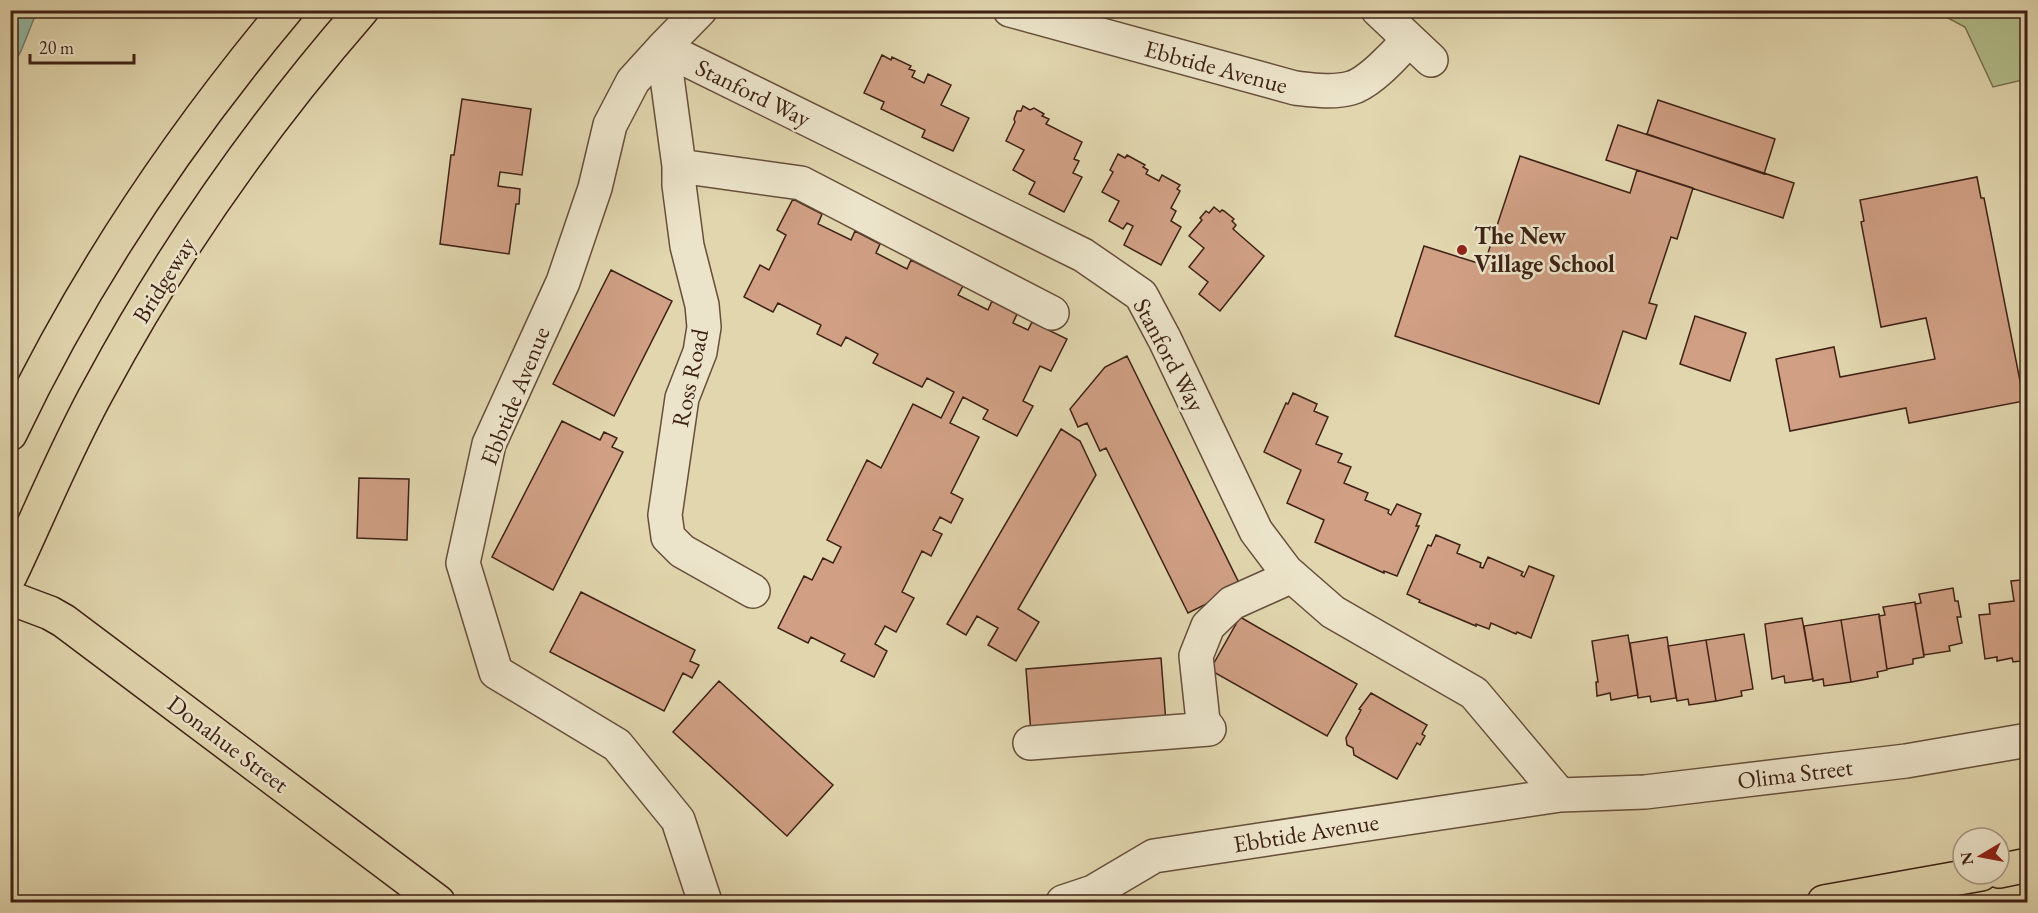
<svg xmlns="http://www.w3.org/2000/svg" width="2038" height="913" viewBox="0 0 2038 913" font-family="'EB Garamond',serif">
  <rect width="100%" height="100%" fill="#e1d6ae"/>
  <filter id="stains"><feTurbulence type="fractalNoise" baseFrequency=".00333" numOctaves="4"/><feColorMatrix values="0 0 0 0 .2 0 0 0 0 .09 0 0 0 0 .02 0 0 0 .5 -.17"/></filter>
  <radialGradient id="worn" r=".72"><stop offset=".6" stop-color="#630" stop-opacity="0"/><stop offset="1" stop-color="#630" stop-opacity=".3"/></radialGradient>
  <path fill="#b2be8b" stroke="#787050" stroke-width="1.5" d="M1935,11h92v68l-34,8 -28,-60z"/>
  <path fill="#95baa4" stroke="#727d6b" stroke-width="1.5" d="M11,10l26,1 -16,40 -10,17z"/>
  <path fill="#d09f84" stroke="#3e2115" stroke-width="1.5" d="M1145,10h21l-2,6z
    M882,55l9,5 1,-3 19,9 -2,3 6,2 -3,6 12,6 4,-9 23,11 -10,20 28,13 -16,33 -31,-14 3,-7 -44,-21 3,-7 -20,-9z
    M462,99l69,10 -9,66 -22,-3 -2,14 22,3 -1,15h-3l-7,50 -69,-10 11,-89h3z
    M1658,100l117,39 -11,35 -117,-40z
    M1023,106l7,4 4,-2 10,6 -2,2 7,3 -3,5 36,18 -8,17 5,2 -6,12 9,4 -18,35 -35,-18 6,-12 -22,-12 11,-20 -18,-9 9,-19 -1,-3 3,-8h4z
    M1618,125l176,58 -11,35 -177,-58z
    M1118,154l7,4 2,-3 18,10 -2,2 5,3 -2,4 13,7 3,-6 18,10 -3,4 3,2 -9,17 5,3 -5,10 10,6 -20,38 -37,-20 9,-19 -6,-3 -4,6 -14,-8 10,-20 -17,-9 11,-20 -3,-2z
    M1520,156l110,37 7,-23 56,18 -16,51 -6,-2 -22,66 8,2 -11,34 -23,-8 -24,73 -204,-68 29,-90 60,19z
    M1977,177l4,21h3l40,203 -115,22 -3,-15 -116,23 -14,-72 58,-12 6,30 95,-18 -9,-41 -45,9 -20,-105 3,-1 -4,-21z
    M793,199l29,15 -4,10 33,16 4,-9 25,13 -4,9 31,16 4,-9 52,26 -5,9 30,15 4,-9 25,13 -4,9 15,7 4,-8 35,17 -16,32 -11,-5 -17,35 10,5 -16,30 -34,-17 5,-9 -25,-13 -13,26 29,14 -28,56 12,6 -12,24 -11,-6 -7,13 9,4 -11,22 -9,-5 -20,41 12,6 -18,34 -11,-6 -10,18 12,7 -13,26 -33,-16 4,-7 -34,-17 -3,6 -30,-15 26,-52 8,4 11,-22 10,5 8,-16 -14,-7 40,-80 14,8 32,-64 28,14 13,-26 -27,-14 -5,9 -49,-24 5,-9 -32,-17 -5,9 -24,-12 4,-9 -43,-22 -5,9 -29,-15 16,-32 9,5 17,-35 -9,-5z
    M1214,207l6,5 2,-2 2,1 10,8 -2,2 4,4 -3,4 31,27 -44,55 -21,-17 9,-12 -19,-15 15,-19 -15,-12 13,-16 -2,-2 6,-7 3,2z
    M611,270l61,31 -58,115 -61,-32z
    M1695,316l51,17 -16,48 -50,-17z
    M1127,356l114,231 -53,26 -82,-165 -6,3 -13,-28 -9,4 -8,-18 35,-42z
    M1293,393l24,11 -3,7 14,6 -12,27 26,10 -4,8 13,5 -7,16 24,10 -3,7 24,10 -1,3 3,2 6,-11 24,10 -5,12h3l-22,50 -13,-5v2l-69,-31 9,-22 -37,-17 14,-33 -37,-18 22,-49 2,1z
    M562,421l38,19 4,-8 13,6 -5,9 11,5 -70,138 -61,-33z
    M1061,429l19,12 16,34 -78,134 21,13 -23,39 -28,-16 10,-17 -21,-12 -11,19 -19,-11z
    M359,478l50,1 -2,61 -50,-2z
    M1436,535l24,10 -3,8 24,10 -1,4 3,1 5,-11 35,15 -2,3 3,2 5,-11 25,10 -23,62 -14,-6 -1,2 -25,-11 -2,6 -13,-5v2l-57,-24 1,-2 -13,-6 21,-49 3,1z
    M2021,580l3,19h4v61l-15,2 -1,-4 -15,3v-4l-12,2 -6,-44 11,-1 -1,-10 25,-3 -3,-20z
    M1953,588l2,13h3l3,16h-4l5,26 -13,3 1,5 -26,4 -9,-51 6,-1 -2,-9z
    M581,592l114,58 -5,11 9,4 -7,13 -9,-5 -19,38 -114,-59z
    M1915,602l9,55 -11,2v5l-26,5 -8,-53 6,-1 -2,-8z
    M1879,614l8,56 -10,2 1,5 -27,5 -10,-62z
    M1240,617l117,67 -30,52 -117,-66z
    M1802,618l11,61 -28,4 -1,-7 -12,3 -7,-55z
    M1841,620l10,62 -27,4 -1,-7 -10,2 -9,-55z
    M1744,634l9,55 -12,2 1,5 -26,5 -10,-61z
    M1628,635l10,60 -27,5 -1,-7 -13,3 -1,-14h2l-6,-41z
    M1667,637l9,61 -25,4 -1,-6 -12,2 -8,-55z
    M1706,640l10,61 -27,4 -1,-6 -11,2 -9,-55z
    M1161,658l5,65 -135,11 -5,-65z
    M719,681l114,104 -46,51 -114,-104z
    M1371,693l56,32 -5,9 3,2 -5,9 -3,-2 -20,36 -43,-24 -1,-7 -6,-3 -1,-7 15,-28 -2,-1z"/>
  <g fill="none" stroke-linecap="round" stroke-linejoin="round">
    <g stroke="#674e3b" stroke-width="36">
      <path id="minor" d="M700,10l-37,38 -30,33 -23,44 -15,63 -32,94 -74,162 -26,119 33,109 121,73 61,75 27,82
        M1010,10l285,78c18,2 38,5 56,0 18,-5 45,-34 57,-48
        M1378,10l53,50
        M663,48l420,207 58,40 24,45 91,191 30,40 47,41 141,81 86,102
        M663,48l16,118v19l8,61 15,59 2,22 -4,25 -18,46 -17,117 3,22 14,14 71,40
        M679,166l122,17 251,130
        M1030,743l179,-14 -6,-8 -7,-65 12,-30 24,-23 60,-27
        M1063,902l30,-10 61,-36 406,-61 85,-3 261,-31 122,-21"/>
    </g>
    <g stroke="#3e2115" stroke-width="36">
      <path id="major" d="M10,434c72,-152 168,-295 276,-424
        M10,576c30,-63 56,-128 90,-189 72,-134 162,-262 262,-377
        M10,598l40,15 14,8 374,281"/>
    </g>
    <g stroke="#3e2115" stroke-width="36">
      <path id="highway" d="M1999,871l29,-6
        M1824,902l157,-28"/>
    </g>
    <use href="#minor" stroke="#ece4ca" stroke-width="33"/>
    <use href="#major" stroke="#e1d6ae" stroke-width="33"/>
    <use href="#highway" stroke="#e1d6ae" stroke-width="33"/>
  </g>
  <circle fill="#8f2418" stroke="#ece4ca" stroke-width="2" cx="1462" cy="250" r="6"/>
  <g text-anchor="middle" stroke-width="5" stroke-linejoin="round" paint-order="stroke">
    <g font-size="24" fill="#3e2115" stroke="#ece4ca">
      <text transform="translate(1216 67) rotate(15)" y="8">Ebbtide Avenue</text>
      <text transform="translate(753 93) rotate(26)" y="8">Stanford Way</text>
      <text transform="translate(164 280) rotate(-58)" y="8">Bridgeway</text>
      <text transform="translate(1169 355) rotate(62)" y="8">Stanford Way</text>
      <text transform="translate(690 378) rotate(-78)" y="8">Ross Road</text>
      <text transform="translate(515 396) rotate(-68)" y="8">Ebbtide Avenue</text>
      <text transform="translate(228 744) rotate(37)" y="8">Donahue Street</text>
      <text transform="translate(1795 774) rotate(-7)" y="8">Olima Street</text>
      <text transform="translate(1306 833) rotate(-9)" y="8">Ebbtide Avenue</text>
    </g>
    <g font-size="24" font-weight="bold" fill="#3e2115" stroke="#ece4ca" text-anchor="start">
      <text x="1474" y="244">The New<tspan x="1474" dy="28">Village School</tspan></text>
    </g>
  </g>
  <rect width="2038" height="913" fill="none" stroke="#e1d6ae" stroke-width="36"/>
  <rect x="12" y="12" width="2014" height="889" fill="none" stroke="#3e2115" stroke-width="3"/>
  <rect x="18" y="18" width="2002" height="877" fill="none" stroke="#3e2115" stroke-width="1.5"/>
  <g transform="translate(1981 856) rotate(260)"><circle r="28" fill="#ece4ca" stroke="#a69682" stroke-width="1.5"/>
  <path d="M0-4.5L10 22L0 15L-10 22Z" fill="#8f2418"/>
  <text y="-9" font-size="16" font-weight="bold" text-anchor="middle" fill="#3e2115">N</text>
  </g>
  <path d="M30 54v9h104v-9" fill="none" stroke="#3e2115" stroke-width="3"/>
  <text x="39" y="54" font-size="18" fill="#3e2115" stroke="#ece4ca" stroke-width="4.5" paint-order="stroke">20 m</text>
  <rect width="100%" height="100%" filter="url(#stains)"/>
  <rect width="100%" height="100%" fill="url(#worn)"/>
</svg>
